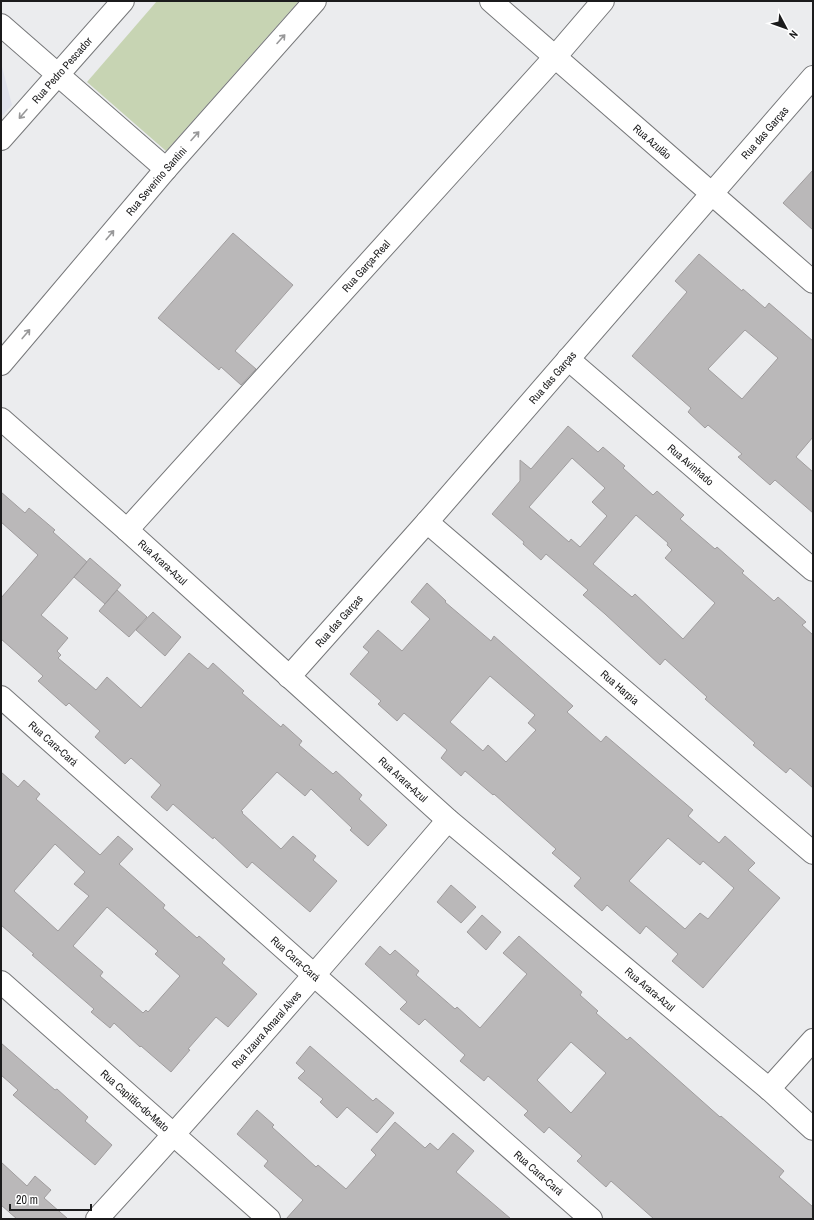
<svg xmlns="http://www.w3.org/2000/svg" width="814" height="1220" viewBox="0 0 814 1220" font-family="'Archivo Narrow',sans-serif">
  <rect width="100%" height="100%" fill="#ebecee"/>
  <path fill="#e0e2ec" d="M1,63l11,42 -11,12z"/>
  <path fill="#c7d4b3" d="M157,1h142l-133,150 -79,-69z"/>
  <path fill="#bab8b9" stroke="#a09d9e" fill-rule="evenodd" d="M813,170v60l-30,-27z
    M233,233l60,52 -58,66 21,18 -15,16 -20,-18 -2,3 -61,-52z
    M699,254l43,37 1,-2 22,19 4,-5 44,38v96l-17,20 17,15v41l-38,-33 -5,5 -32,-28 4,-3 -34,-29 -3,3 -17,-16 3,-4 -59,-52 55,-64 -12,-11zM745,330l33,28 -36,41 -34,-30z
    M568,426l30,26 5,-5 22,19 -2,2 30,27 4,-4 27,24 -4,4 35,30 2,-2 27,24 -2,2 32,28 4,-4 28,25 -4,3 11,10v153l-23,-20 -4,5 -33,-28 2,-2 -50,-44 2,-2 -42,-38 -5,6 -55,-51 -22,-19 5,-5 -42,-36 -5,6 -18,-16 1,-2 -32,-28 28,-33v-21l11,9zM572,458l33,30 -13,14 15,14 -27,31 -9,-8 -2,3 -40,-35zM636,515l32,28 -1,2 5,5 -7,8 50,45 -32,36 -48,-45 -3,3 -39,-33z
    M1,492l24,21 4,-5 26,22 -2,2 34,30 -46,53 27,23 -11,13 4,4 -3,3 38,32 11,-13 34,31 48,-55 19,16 5,-6 31,28 -2,2 39,34 2,-3 19,17 -3,4 34,29 3,-3 26,24 -3,4 28,26 -19,21 -18,-16 2,-2 -41,-39 -6,7 -28,-24 -36,39 2,1 -1,1 39,36 12,-13 23,20 -3,4 24,21 -27,31 -58,-50 -5,6 -33,-31 -1,2 -40,-35 -6,7 -16,-14 10,-12 -30,-27 -6,6 -30,-27 5,-6 -31,-28 -3,3 -28,-25 5,-5 -42,-37v-41l37,-43 -37,-33z
    M90,558l31,27 -16,19 -31,-27z
    M427,583l19,18 -1,1 46,39 3,-5 79,70 -6,6 34,30 5,-6 87,74 -5,6 31,27 6,-7 30,27 -7,7 32,28 -77,90 -31,-27 6,-7 -32,-28 -6,8 -33,-29 -5,6 -28,-25 7,-8 -29,-25 4,-4 -62,-55 -1,1 -28,-24 -4,5 -20,-18 6,-8 -43,-37 -7,8 -19,-17 3,-3 -31,-27 19,-22 -6,-5 15,-17 24,21 28,-32 -19,-17zM490,676l45,39 -7,8 8,7 -30,32 -18,-17 -5,6 -33,-29zM668,838l32,27 3,-4 31,27 -26,31 -8,-6 -15,16 -56,-48z
    M117,590l30,27 -18,20 -30,-26z
    M153,612l28,25 -16,19 -29,-26z
    M1,772l17,15 6,-7 16,14 -4,5 64,56 18,-19 15,13 -14,15 46,41 -2,3 34,30 2,-2 26,23 -3,4 35,31 -29,33 -12,-10 -28,32 2,1 -19,22 -30,-26 -1,1 -26,-24 -4,5 -19,-16 3,-3 -62,-54 2,-1 -33,-29zM55,844l30,28 -11,12 15,12 -31,35 -44,-40zM107,907l51,44 -3,3 25,22 -32,36 -2,-2 -3,3 -43,-37 3,-4 -30,-26z
    M451,885l25,22 -15,16 -24,-21z
    M482,915l19,17 -15,18 -19,-18z
    M519,936l63,56 -2,3 18,16 -2,2 31,27 3,-3 90,80 1,-1 63,55 -5,6 34,30v12h-159l-43,-38 -5,6 -29,-26 5,-5 -33,-29 -5,6 -20,-18 4,-4 -40,-35 -4,5 -24,-20 5,-6 -40,-36 -6,6 -19,-16 7,-7 -42,-38 15,-18 10,9 5,-5 24,21 -3,4 39,34 2,-2 23,21 47,-54 -24,-21zM571,1042l35,31 -35,40 -34,-33z
    M1,1043l54,47 2,-1 31,28 -3,4 27,24 -17,20 -82,-70 5,-5 -17,-15z
    M310,1046l63,55 3,-3 18,15 -17,20 -30,-26 -10,11 -17,-16 3,-3 -25,-21 7,-7 -9,-8z
    M257,1110l17,15 -2,2 44,40 2,-2 28,24 30,-34 -5,-5 24,-28 30,26 5,-5 8,7 15,-17 21,18 -18,21 55,47h-225l17,-19 -39,-34 4,-5 -31,-27z
    M1,1162l26,24 8,-10 16,14 -7,8 24,21h-51l-16,-14z"/>
  <g fill="none" stroke-linecap="round" stroke-linejoin="round">
    <g stroke="#767779" stroke-width="24">
      <g id="street">
        <path id="s1" d="M491,1l322,281"/>
        <path d="M1,25l165,144"/>
        <path id="s2" d="M568,359l245,211"/>
        <path id="s3" d="M1,419l126,111 321,290 321,269 44,40"/>
        <path id="s4" d="M427,522l386,331"/>
        <path id="s5" d="M127,530l428,-473 48,-56"/>
        <path id="s6" d="M289,677l138,-155 386,-445"/>
        <path id="s7" d="M1,697l314,279 276,243"/>
        <path id="s8" d="M1,982l268,237"/>
        <path d="M769,1089l44,-49"/>
        <path id="s9" d="M97,1219c120,-131 236,-265 351,-399"/>
      </g>
    </g>
    <g stroke="#767779" stroke-width="24">
      <g id="secondary">
        <path id="s10" d="M1,139l122,-138"/>
        <path id="s11" d="M1,364l165,-195 149,-168"/>
      </g>
    </g>
    <use href="#street" stroke="#fff" stroke-width="22"/>
    <use href="#secondary" stroke="#fff" stroke-width="22"/>
  </g>
  <defs><path id="oneway-shaft" d="M-6 0H5M1.5-3L5.5 0L1.5 3" fill="none" stroke-width="1.6" stroke-linecap="round" stroke-linejoin="round"/></defs>
  <g stroke="#989899">
    <use href="#oneway-shaft" transform="translate(281 39) rotate(-48)"/>
    <use href="#oneway-shaft" transform="translate(23 114) rotate(131)"/>
    <use href="#oneway-shaft" transform="translate(195 136) rotate(-48)"/>
    <use href="#oneway-shaft" transform="translate(110 235) rotate(-50)"/>
    <use href="#oneway-shaft" transform="translate(26 334) rotate(-50)"/>
  </g>
  <g text-anchor="middle" stroke-width="3" stroke-linejoin="round" paint-order="stroke">
    <g font-size="11" fill="#1b1b1c" stroke="#fff">
      <text dy="4" stroke="none"><textPath href="#s10" startOffset="92">Rua Pedro Pescador</textPath></text>
      <text dy="4" stroke="none"><textPath href="#s6" startOffset="723">Rua das Garças</textPath></text>
      <text dy="4" stroke="none"><textPath href="#s1" startOffset="214">Rua Azulão</textPath></text>
      <text dy="4" stroke="none"><textPath href="#s11" startOffset="240">Rua Severino Santini</textPath></text>
      <text dy="4" stroke="none"><textPath href="#s5" startOffset="356">Rua Garça-Real</textPath></text>
      <text dy="4" stroke="none"><textPath href="#s6" startOffset="399">Rua das Garças</textPath></text>
      <text dy="4" stroke="none"><textPath href="#s2" startOffset="162">Rua Avinhado</textPath></text>
      <text dy="4" stroke="none"><textPath href="#s3" startOffset="216">Rua Arara-Azul</textPath></text>
      <text dy="4" stroke="none"><textPath href="#s6" startOffset="75">Rua das Garças</textPath></text>
      <text dy="4" stroke="none"><textPath href="#s4" startOffset="254">Rua Harpia</textPath></text>
      <text dy="4" stroke="none"><textPath href="#s7" startOffset="70">Rua Cara-Cará</textPath></text>
      <text dy="4" stroke="none"><textPath href="#s3" startOffset="540">Rua Arara-Azul</textPath></text>
      <text dy="4" stroke="none"><textPath href="#s7" startOffset="394">Rua Cara-Cará</textPath></text>
      <text dy="4" stroke="none"><textPath href="#s3" startOffset="864">Rua Arara-Azul</textPath></text>
      <text dy="4" stroke="none"><textPath href="#s9" startOffset="254">Rua Izaura Amaral Alves</textPath></text>
      <text dy="4" stroke="none"><textPath href="#s8" startOffset="179">Rua Capitão-do-Mato</textPath></text>
      <text dy="4" stroke="none"><textPath href="#s7" startOffset="718">Rua Cara-Cará</textPath></text>
    </g>
  </g>
  <rect width="814" height="1220" fill="none" stroke="#1b1b1c" stroke-width="4"/>
  <g transform="translate(786 28) rotate(131)" stroke="#ffffff" stroke-width="3" paint-order="stroke">
  <path d="M0-3L7 15L0 10L-7 15Z" fill="#1b1b1c"/>
  <text y="-6" font-size="11" font-weight="bold" text-anchor="middle" fill="#1b1b1c">N</text>
  </g>
  <path d="M10 1204v6h81v-6" fill="none" stroke="#1b1b1c" stroke-width="2"/>
  <text x="16" y="1204" font-size="12" fill="#1b1b1c" stroke="#ffffff" stroke-width="3" paint-order="stroke">20 m</text>
</svg>
